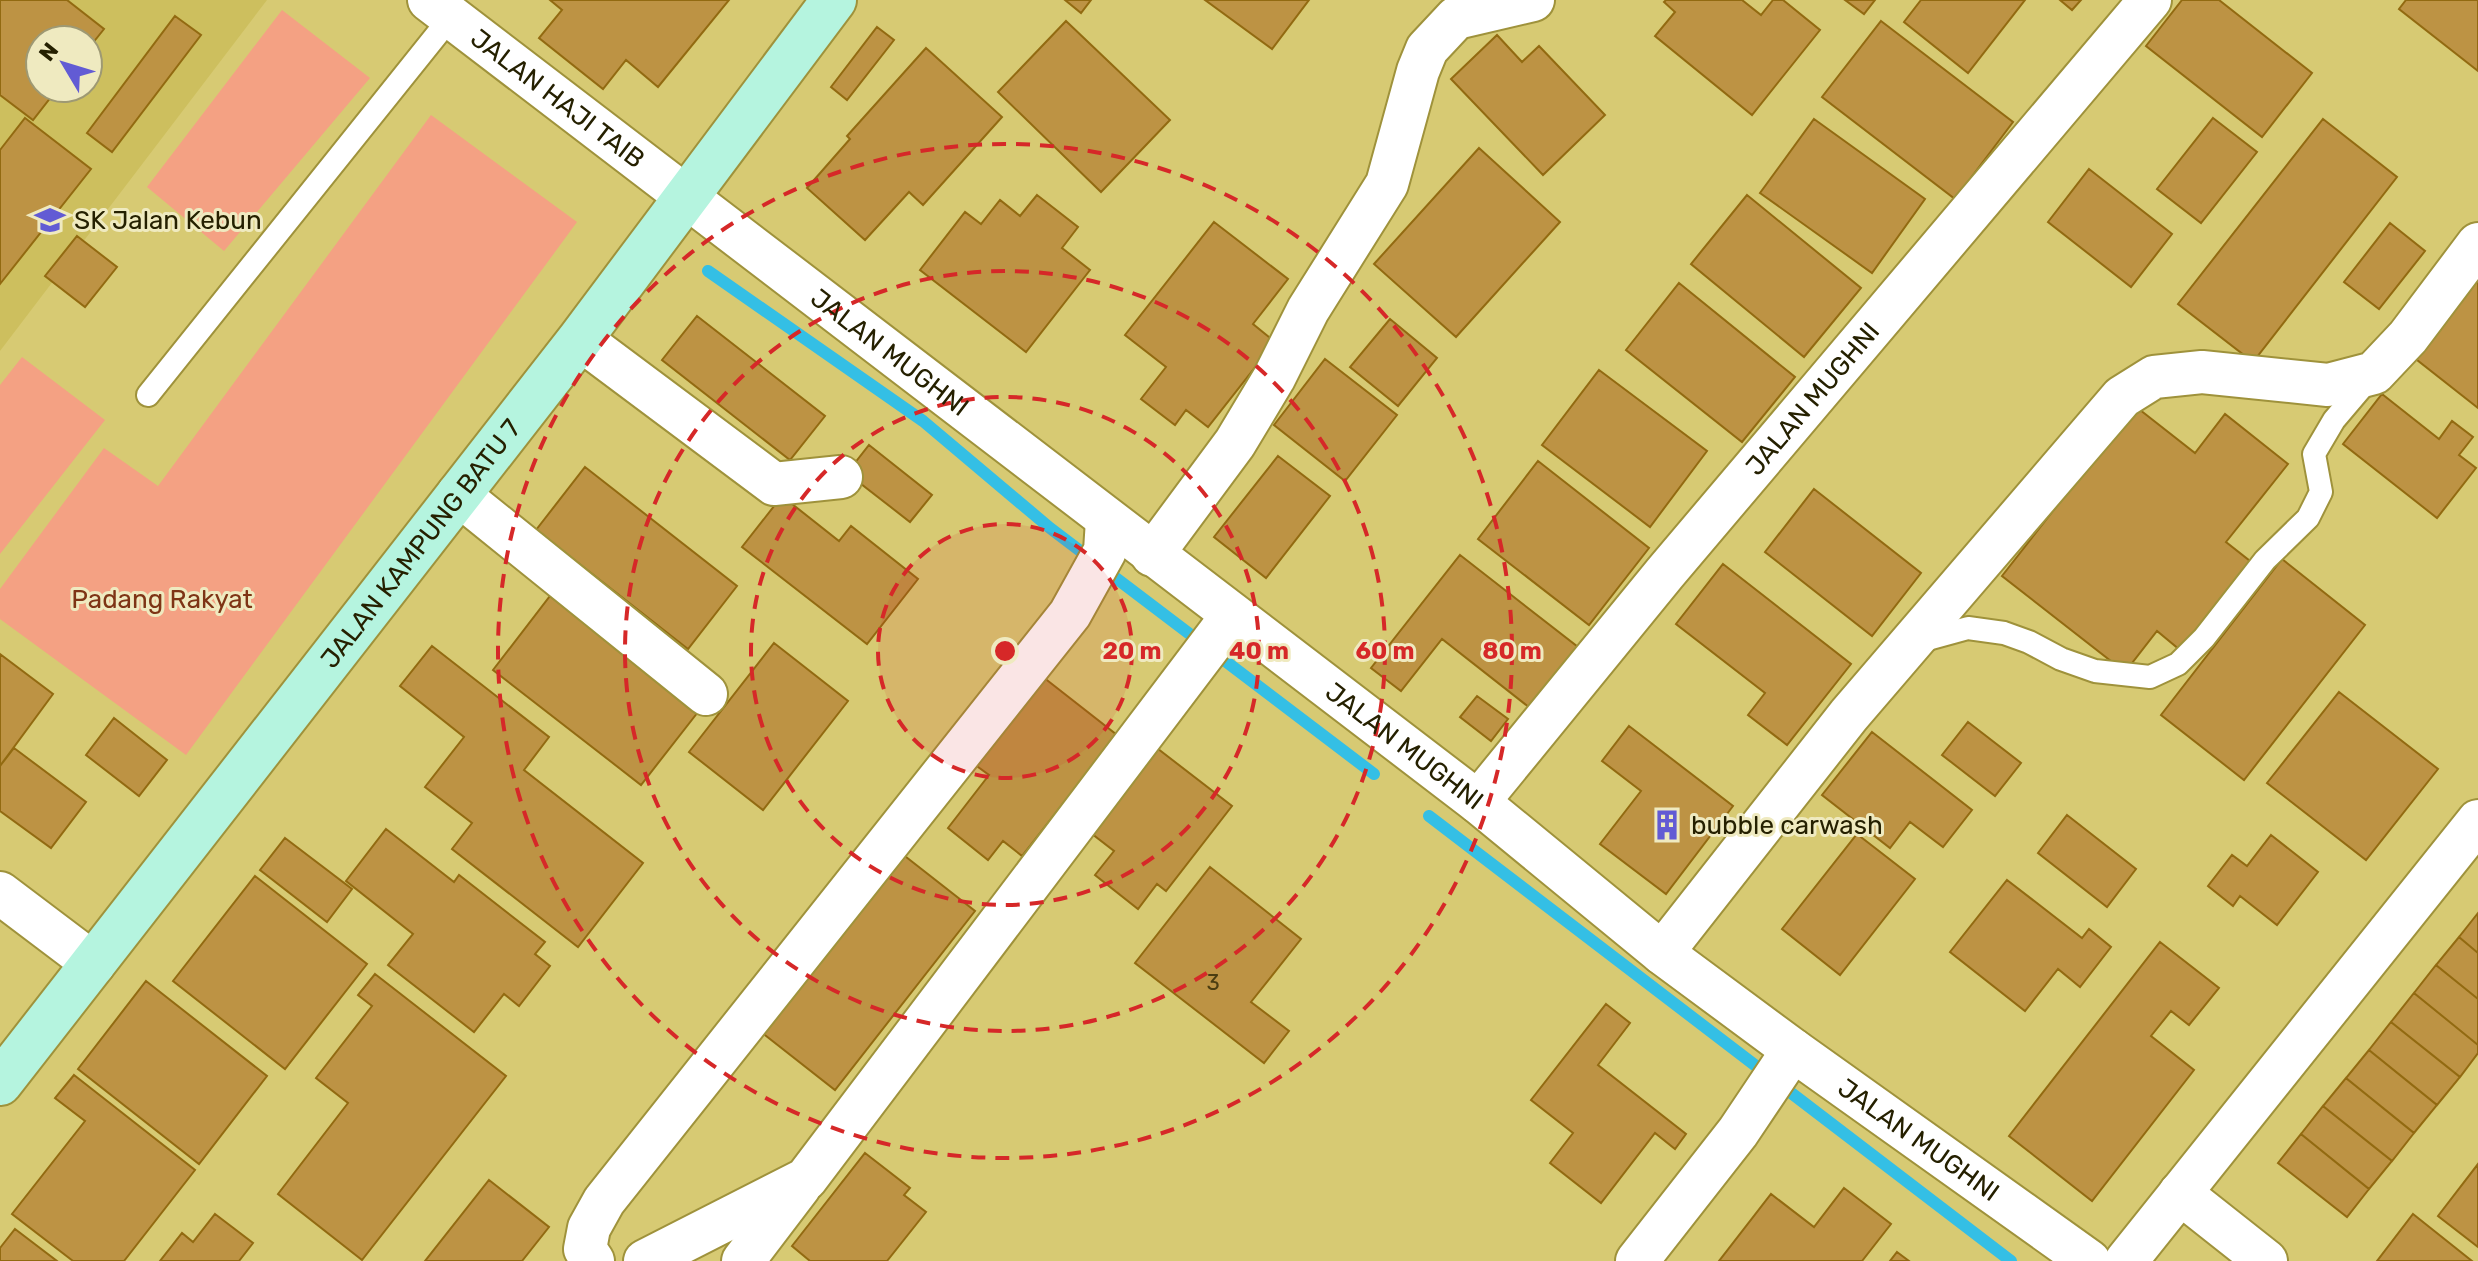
<svg xmlns="http://www.w3.org/2000/svg" width="2478" height="1261" viewBox="0 0 2478 1261" font-family="Rubik,sans-serif">
  <rect width="100%" height="100%" fill="#d7ca73"/>
  <path fill="#cdbf5e" fill-rule="evenodd" d="M0,0h267l-267,351zM40,40h48v48h-48z"/>
  <path fill="#f4a183" d="M282,10l88,68 -146,173 -77,-64z
    M431,115l146,107 -391,533 -186,-136v-30l104,-141 54,38z
    M22,357l83,63 -105,134v-169z"/>
  <g fill="none" stroke-linecap="round" stroke-linejoin="round">
    <path stroke="#34bfe5" stroke-width="12" d="M708,271l215,150 127,107 324,246
      M1429,816l582,445"/>
  </g>
  <path fill="#bd9344" stroke="#926a11" stroke-width="2" d="M0,0h67l37,29 -16,20v-9h-48v48h18l-25,32 -33,-25z
    M550,0h179l-71,87 -32,-27 -23,29 -64,-51 23,-28z
    M1065,0h26l-10,13z
    M1205,0h104l-37,49z
    M1666,0h76l19,15 12,-15h10l37,30 -68,85 -97,-79 20,-24 -11,-10z
    M1845,0h30l-11,14z
    M1921,0h104l-57,73 -64,-51z
    M2060,0h21l-9,10z
    M2182,0h37l93,73 -50,64 -116,-91z
    M2406,0h72v71l-79,-62z
    M175,16l26,19 -89,117 -25,-19z
    M1066,21l104,99 -69,72 -103,-100z
    M1881,21l132,101 -58,77 -133,-102z
    M877,27l17,13 -47,60 -16,-13z
    M1497,35l25,27 17,-16 66,69 -62,60 -92,-96z
    M926,48l76,69 -79,88 -14,-13 -44,48 -58,-52 43,-49 -3,-3z
    M25,118l66,51 -91,115v-134z
    M2213,118l44,34 -56,71 -44,-34z
    M1814,119l111,80 -53,74 -112,-80z
    M2323,119l74,58 -144,185 -75,-58z
    M1479,148l81,74 -104,115 -82,-73z
    M2089,169l83,65 -41,53 -83,-65z
    M1037,195l41,32 -16,21 28,22 -64,82 -106,-82 45,-58 16,12 19,-24 20,16z
    M1747,195l114,93 -57,69 -113,-93z
    M1214,222l74,57 -35,45 22,18 -67,85 -22,-17 -11,15 -34,-26 25,-32 -41,-32z
    M2390,223l35,28 -46,58 -35,-27z
    M77,236l40,31 -32,40 -40,-31z
    M2478,271v137l-66,-52z
    M1679,283l116,94 -53,65 -116,-92z
    M697,316l128,100 -35,44 -128,-100z
    M1390,319l47,39 -39,48 -48,-39z
    M1325,359l72,56 -52,66 -71,-56z
    M1599,370l108,81 -57,76 -108,-82z
    M2382,394l57,45 13,-18 21,16 -14,18 17,13 -39,50 -94,-74z
    M2135,406l60,47 30,-39 63,50 -62,78 24,19 -70,89 -23,-19 -32,41 -123,-96z
    M869,445l63,50 -22,27 -63,-49z
    M1278,456l52,40 -64,82 -52,-41z
    M1538,461l111,87 -60,77 -111,-86z
    M585,467l152,119 -49,63 -152,-119z
    M1814,489l107,84 -49,63 -107,-84z
    M782,496l57,45 12,-15 67,53 -51,65 -125,-97z
    M1460,555l118,92 -48,61 -88,-69 -41,52 -30,-23z
    M2282,559l83,66 -121,155 -83,-65z
    M1723,564l128,100 -64,81 -39,-30 17,-22 -89,-69z
    M550,596l148,116 -57,73 -148,-115z
    M774,643l74,58 -85,109 -74,-58z
    M432,646l117,91 -25,33 119,93 -65,84 -126,-98 20,-26 -47,-36 39,-50 -64,-51z
    M0,654l53,40 -53,72z
    M1043,677l74,58 -95,121 -19,-15 -15,19 -40,-32 41,-53 -15,-11z
    M2339,692l99,77 -72,91 -99,-77z
    M1477,696l31,23 -17,22 -31,-24z
    M114,718l53,42 -28,36 -53,-41z
    M1968,722l53,41 -26,33 -53,-41z
    M1629,726l104,80 -67,88 -66,-50 41,-53 -39,-30z
    M1872,732l100,78 -29,37 -33,-25 -20,26 -68,-53z
    M1153,745l79,61 -66,85 -9,-7 -19,25 -43,-34 19,-24 -27,-21z
    M14,748l72,54 -35,46 -51,-37v-45z
    M2067,815l69,54 -29,38 -69,-54z
    M386,829l68,53 5,-7 86,67 -10,12 15,12 -31,40 -15,-12 -30,38 -86,-67 25,-31 -67,-53z
    M1857,834l58,45 -75,96 -58,-46z
    M2271,835l47,37 -41,53 -37,-29 -7,10 -25,-20 24,-31 15,11z
    M285,838l67,51 -25,33 -67,-52z
    M901,853l74,58 -140,179 -74,-58z
    M1210,867l91,72 -50,63 38,29 -25,32 -129,-100z
    M255,876l112,88 -82,105 -112,-88z
    M2007,880l75,58 7,-9 22,18 -31,40 -22,-18 -33,42 -75,-59z
    M2478,913v40l-19,-16z
    M2459,937l19,16v46l-42,-34z
    M2160,942l59,46 -30,37 -18,-14 -20,25 43,34 -102,131 -83,-65z
    M2436,965l42,34v46l-64,-52z
    M375,974l131,102 -144,184 -84,-66 70,-91 -32,-25 56,-72 -14,-11z
    M146,981l121,95 -68,88 -121,-95z
    M2414,993l64,52v8l-18,24 -69,-55z
    M1606,1004l24,19 -32,42 88,69 -11,15 -20,-16 -54,70 -51,-40 23,-30 -42,-33z
    M2391,1022l69,55 -23,28 -68,-55z
    M2369,1050l68,55 -23,28 -68,-55z
    M74,1075l121,95 -71,91h-51l-61,-47 73,-93 -30,-23z
    M2346,1078l68,55 -22,28 -69,-55z
    M2323,1106l69,55 -23,28 -68,-55z
    M2301,1134l68,55 -22,28 -69,-54z
    M865,1153l45,35 -6,7 22,17 -39,49h-77l-18,-15z
    M2478,1164v83l-40,-31z
    M489,1180l60,47 -27,34h-97z
    M1844,1188l47,36 -29,37h-143l52,-67 43,33z
    M215,1214l38,29 -14,18h-79l22,-28 11,9z
    M2413,1214l59,47h-95z
    M15,1229l42,32h-57v-13z
    M1897,1252l12,9h-19z"/>
  <g fill="none" stroke-linecap="round" stroke-linejoin="round">
    <g stroke="#9f923b" stroke-width="26">
      <path id="lane" d="M148,395l303,-378
        M1917,642l51,-14 36,5 25,9 32,17 34,12 55,6 28,-13 26,-26 61,-78 43,-42 13,-26 -7,-38 20,-34 34,-40"/>
    </g>
    <g stroke="#9f923b" stroke-width="46">
      <g id="street">
        <path id="s1" d="M429,0l1049,802 184,151 131,97 296,211"/>
        <path d="M580,339l194,145 67,-7"/>
        <path d="M458,494l248,200"/>
        <path d="M1152,555l83,-112 39,-65 34,-68 79,-126 31,-113 9,-22 29,-31 77,-18"/>
        <path id="s2" d="M1478,802l187,-229 485,-573"/>
        <path d="M0,893l94,71"/>
        <path d="M1662,953l187,-238 273,-318 32,-20 48,-5 126,13 46,-12 34,-36 70,-93"/>
        <path d="M2180,1193l86,68"/>
        <path d="M593,1261l-8,-12 4,-21 15,-27 466,-587 35,-63 2,-31"/>
        <path d="M645,1261l161,-82 426,-563"/>
        <path d="M743,1261l57,-75"/>
        <path d="M1637,1261l101,-129 55,-82"/>
        <path d="M2126,1261l352,-440"/>
      </g>
    </g>
    <g stroke="#9f923b" stroke-width="48">
      <g id="secondary">
        <path id="s3" d="M0,1083l580,-744 254,-339"/>
      </g>
    </g>
    <use href="#lane" stroke="#fff" stroke-width="22"/>
    <use href="#street" stroke="#fff" stroke-width="42"/>
    <use href="#secondary" stroke="#b5f4df" stroke-width="44"/>
  </g>
  <circle cx="1005" cy="651" r="127" fill="#d62828" fill-opacity=".12"/>
  <g fill="none" stroke="#d62828" stroke-width="4" stroke-dasharray="14 10">
    <circle cx="1005" cy="651" r="127"/>
    <circle cx="1005" cy="651" r="254"/>
    <circle cx="1005" cy="651" r="380"/>
    <circle cx="1005" cy="651" r="507"/>
  </g>
  <defs>
    <g id="school-bare" transform="scale(2.4)"><path d="M0-5L7-2L0 1L-7-2ZM-4 1L0 2.5L4 1V4Q0 6-4 4Z" fill="#625bd4" stroke="#efeac0" stroke-width="2.5" paint-order="stroke"/></g>
    <g id="building-bare" transform="scale(2.4)"><path d="M-4-6H4V6H1V3H-1V6H-4ZM-2.5-4.3h1.7v1.8h-1.7ZM.8-4.3h1.7v1.8H.8ZM-2.5-1h1.7V.8h-1.7ZM.8-1h1.7V.8H.8Z" fill="#625bd4" stroke="#efeac0" stroke-width="2.5" paint-order="stroke"/></g>
  </defs>
  <g fill-rule="evenodd">
    <use href="#school-bare" x="50" y="220"/>
    <use href="#building-bare" x="1667" y="825"/>
  </g>
  <g text-anchor="middle" stroke-width="6" stroke-linejoin="round" paint-order="stroke">
    <g font-size="22" fill="#4b3d11">
      <text x="1213" y="990">3</text>
    </g>
    <g font-size="26" fill="#252000" stroke="#efeac0">
      <text dy="9" stroke="none"><textPath href="#s1" startOffset="162">JALAN HAJI TAIB</textPath></text>
      <text dy="9" stroke="none"><textPath href="#s1" startOffset="580">JALAN MUGHNI</textPath></text>
      <text dy="9" stroke="none"><textPath href="#s2" startOffset="524">JALAN MUGHNI</textPath></text>
      <text dy="9" stroke="none"><textPath href="#s3" startOffset="684">JALAN KAMPUNG BATU 7</textPath></text>
      <text dy="9" stroke="none"><textPath href="#s1" startOffset="1228">JALAN MUGHNI</textPath></text>
      <text dy="9" stroke="none"><textPath href="#s1" startOffset="1876">JALAN MUGHNI</textPath></text>
    </g>
    <g font-size="26" fill="#252000" stroke="#efeac0" text-anchor="start">
      <text x="74" y="229">SK Jalan Kebun</text>
      <text x="1691" y="834">bubble carwash</text>
    </g>
    <g font-size="26" fill="#7e3415" stroke="#efeac0">
      <text x="162" y="608">Padang Rakyat</text>
    </g>
  </g>
  <circle cx="1005" cy="651" r="12" fill="#d62828" stroke="#efeac0" stroke-width="4"/>
  <g font-size="24" text-anchor="middle" font-weight="bold" fill="#d62828" stroke="#efeac0" stroke-width="6" stroke-linejoin="round" paint-order="stroke">
    <text x="1132" y="659">20 m</text>
    <text x="1259" y="659">40 m</text>
    <text x="1385" y="659">60 m</text>
    <text x="1512" y="659">80 m</text>
  </g>
  <g transform="translate(64 64) rotate(308)"><circle r="38" fill="#efeac0" stroke="#9e9973" stroke-width="2"/>
  <path d="M0-6L14 30L0 20L-14 30Z" fill="#625bd4"/>
  <text y="-12" font-size="22" font-weight="bold" text-anchor="middle" fill="#252000">N</text>
  </g>
</svg>
